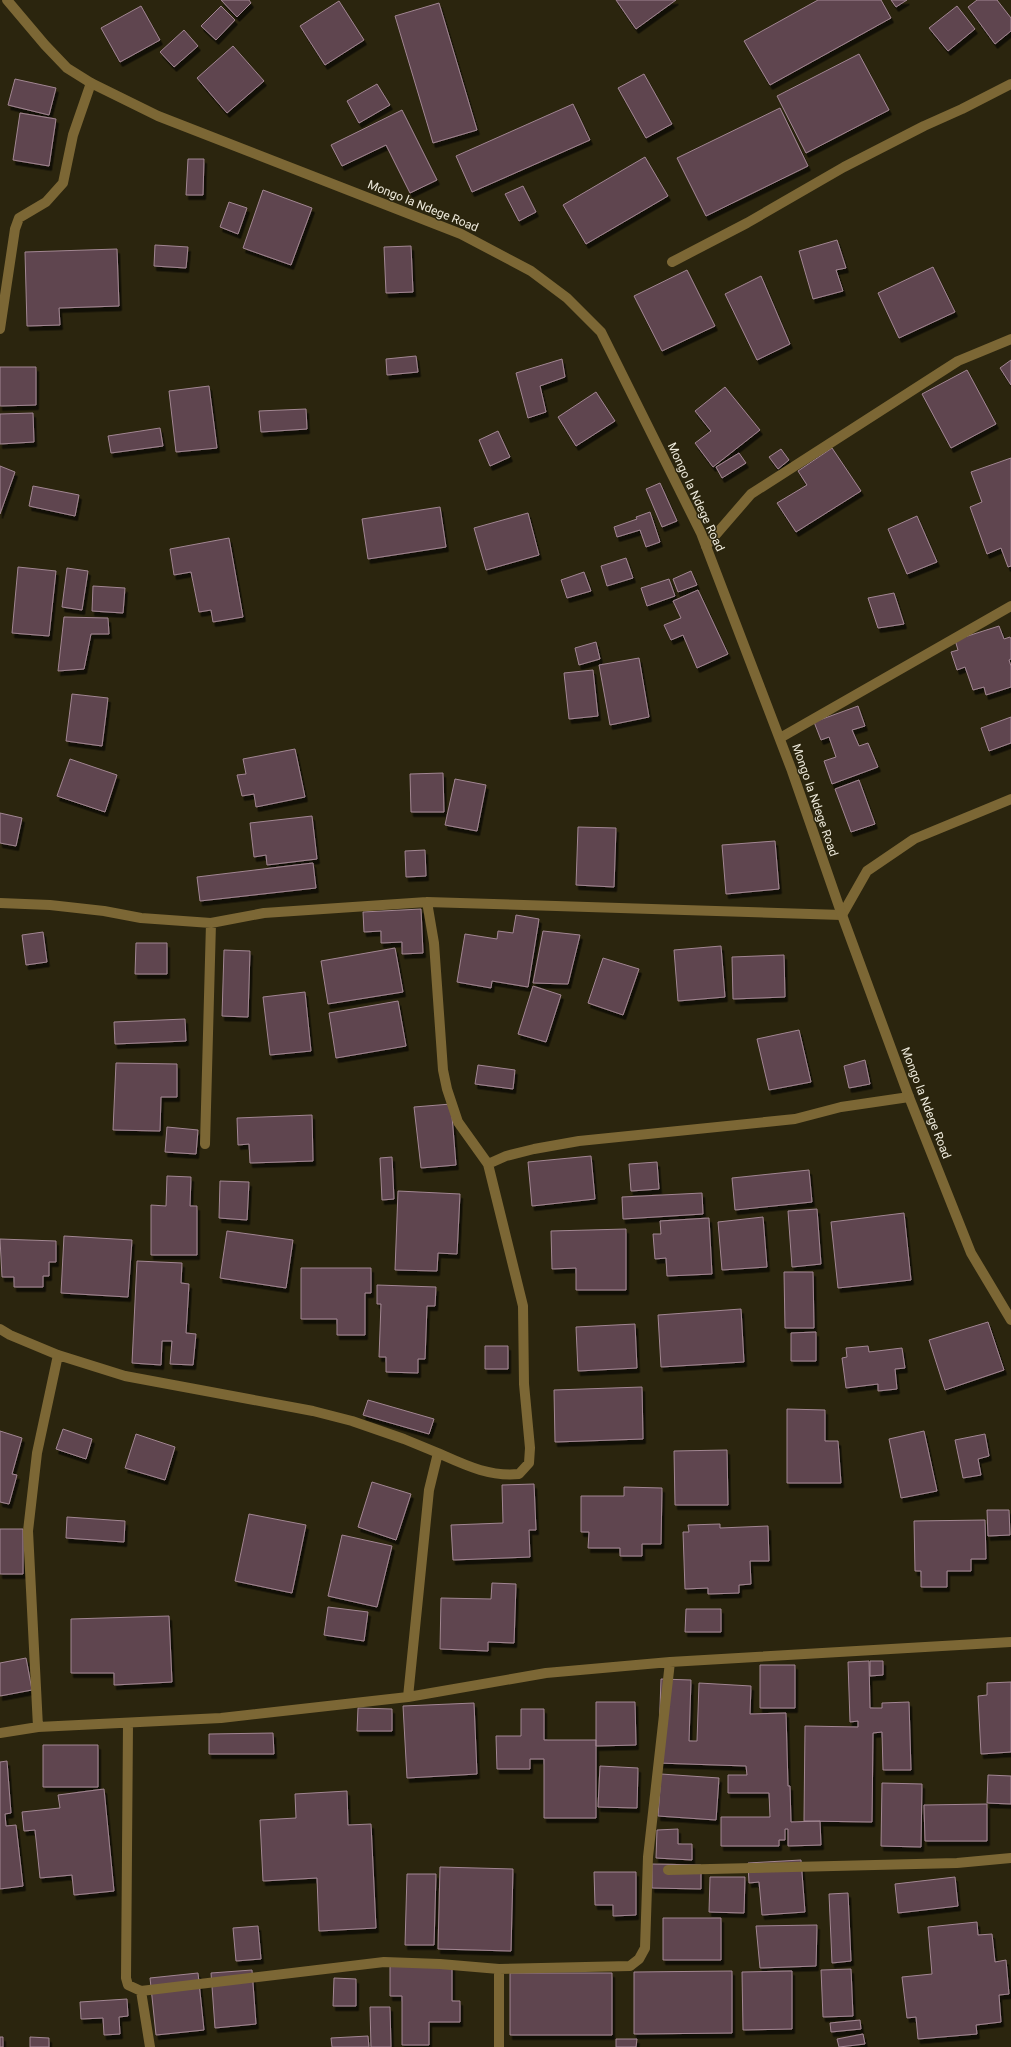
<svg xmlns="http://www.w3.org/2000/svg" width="1011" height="2047" viewBox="0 0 1011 2047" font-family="Roboto,sans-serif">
  <defs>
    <filter id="shadow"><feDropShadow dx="2.5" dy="4.5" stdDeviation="0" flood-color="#0009"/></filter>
  </defs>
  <rect width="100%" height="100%" fill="#2b250e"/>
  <path fill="#5e4550" stroke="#a28692" filter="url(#shadow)" d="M221,0h28l2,3 -14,14z
    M616,0h60l-40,29z
    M818,0h63l10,18 -121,67 -26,-44z
    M891,0h16l-11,7z
    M977,0h20l14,18v13l-16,13 -27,-37z
    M339,1l25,39 -39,25 -25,-39z
    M439,3l38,127 -44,13 -38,-127z
    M141,6l19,34 -40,22 -19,-34z
    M221,6l14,14 -19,20 -15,-14z
    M957,6l18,23 -27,22 -19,-23z
    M184,30l14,16 -24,21 -14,-15z
    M233,46l31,35 -37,32 -30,-35z
    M859,54l30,56 -83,43 -29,-57z
    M644,74l28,50 -26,14 -28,-50z
    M15,79l41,9 -7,27 -41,-10z
    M377,84l13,21 -31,18 -12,-22z
    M573,104l17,36 -118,52 -16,-36z
    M780,108l28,58 -102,50 -29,-58z
    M402,110l35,70 -27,13 -24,-48 -44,21 -11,-21z
    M20,113l36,6 -7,47 -36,-6z
    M645,157l23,39 -82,48 -23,-39z
    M188,159h16l-1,36h-17z
    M523,186l13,26 -17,9 -14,-27z
    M263,190l49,18 -21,57 -48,-17z
    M229,202l18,6 -9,26 -18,-7z
    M837,240l9,28 -10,2 7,21 -30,8 -14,-48z
    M155,245l33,2 -2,21 -32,-2z
    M411,246l2,46 -27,1 -2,-46z
    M117,249l2,57 -60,2 1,17 -33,1 -2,-74z
    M933,267l22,45 -56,26 -21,-45z
    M687,270l28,56 -53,25 -28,-55z
    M761,276l29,68 -33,16 -32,-66z
    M416,356l2,16 -31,3 -1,-16z
    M562,359l3,18 -25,9 6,26 -18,6 -12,-45z
    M1011,360v25l-11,-17z
    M0,367h36v38l-36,1z
    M967,370l29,54 -45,24 -29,-54z
    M209,386l8,62 -41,4 -7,-61z
    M725,387l35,43 -47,37 -18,-24 16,-12 -16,-20z
    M596,392l19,29 -39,25 -18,-29z
    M306,409l1,20 -46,3 -2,-21z
    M33,413l1,29 -34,2v-30z
    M160,428l3,18 -52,7 -3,-17z
    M498,431l12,26 -20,9 -11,-26z
    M832,448l29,43 -65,41 -19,-29 30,-18 -9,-14z
    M781,449l8,11 -11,9 -9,-12z
    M739,453l7,10 -24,15 -6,-11z
    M1011,458v108l-3,1 -7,-19 -14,6 -17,-47 12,-5 -11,-30z
    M0,466l15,6 -15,42z
    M660,483l17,38 -15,6 -16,-38z
    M33,486l46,9 -4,21 -46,-10z
    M440,507l6,40 -78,12 -6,-40z
    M650,512l10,30 -14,5 -6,-17 -23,7 -3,-10 23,-8 -1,-2z
    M528,513l11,42 -53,15 -12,-42z
    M917,516l20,46 -30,12 -19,-45z
    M229,538l14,79 -30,5 -2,-12 -12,2 -8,-40 -17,3 -4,-26z
    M626,558l7,20 -26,8 -6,-20z
    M18,567l38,4 -7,65 -37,-3z
    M67,568l21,3 -6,39 -20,-3z
    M691,571l6,14 -19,7 -5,-13z
    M584,572l7,19 -24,7 -6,-18z
    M669,579l6,17 -28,10 -6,-18z
    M93,586l32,2 -2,25 -31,-2z
    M698,590l30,64 -31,14 -14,-33 -12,5 -7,-15 17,-7 -8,-17z
    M894,593l10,31 -26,4 -10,-30z
    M64,617l44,1 1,16h-18l-7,35 -26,2z
    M999,626l5,13 6,-2 1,2v20l-2,1 2,6v21l-25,8 -2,-8 -11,3 -8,-23 -8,3 -6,-18 7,-2 -3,-10z
    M596,642l4,17 -21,6 -4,-17z
    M639,658l10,59 -39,8 -11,-60z
    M593,670l5,46 -29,3 -5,-46z
    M72,694l36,4 -6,48 -36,-5z
    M858,706l7,20 -13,4 7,16 9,-3 10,24 -46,17 -8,-23 12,-4 -7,-20 -8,3 -7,-18z
    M1011,717v26l-22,8 -8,-23z
    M295,749l10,48 -49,10 -2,-13 -12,2 -5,-21 9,-1 -3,-15z
    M70,759l47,16 -12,37 -48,-16z
    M443,773l1,39h-33l-1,-38z
    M455,779l31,6 -9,46 -32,-6z
    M859,780l16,44 -24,8 -16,-43z
    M0,813l22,5 -6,28 -16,-3z
    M312,816l5,43 -50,6 -1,-10 -12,2 -4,-34z
    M578,827l38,1 -2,59 -38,-2z
    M775,841l4,48 -53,5 -4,-49z
    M425,850l1,26 -20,1 -1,-26z
    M313,863l3,25 -116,13 -3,-24z
    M421,909l2,44 -21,1v-12l-21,1v-12l-17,1 -1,-20z
    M516,915l23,4 -11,68 -36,-6 -1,7 -34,-6 8,-48 32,5 1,-8 15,2z
    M543,931l37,4 -12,49 -35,-1z
    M43,932l4,30 -21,3 -4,-30z
    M136,943h31v31h-32z
    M721,946l4,51 -47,4 -4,-51z
    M395,948l8,44 -75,12 -7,-43z
    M224,950l26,1 -2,66 -26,-1z
    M784,955l1,42 -52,2 -1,-42z
    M603,958l36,11 -16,46 -35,-12z
    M533,986l28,9 -15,47 -28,-8z
    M305,992l6,59 -41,4 -7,-58z
    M398,1001l8,45 -70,12 -7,-45z
    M185,1019l1,22 -71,3 -1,-22z
    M799,1030l12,52 -42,8 -12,-51z
    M865,1060l5,24 -21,4 -5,-22z
    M116,1063l61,1v33h-16l-1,34 -47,-1z
    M478,1065l37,5 -2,19 -38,-5z
    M451,1104l5,61 -35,3 -7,-61z
    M312,1115l1,46 -63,2 -1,-19 -11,1 -1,-27z
    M167,1127l31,3 -2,24 -31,-2z
    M591,1156l4,43 -63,7 -4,-44z
    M392,1157l2,42 -12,1 -2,-42z
    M657,1162l2,27 -28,2 -2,-27z
    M809,1170l3,32 -77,8 -3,-32z
    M167,1176l24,1 -1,29h7v49h-46v-50l15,1z
    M220,1181l29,1 -2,38 -28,-2z
    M398,1191l62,3 -3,60 -19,-1 -1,18 -42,-1z
    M702,1193l1,21 -80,5 -1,-22z
    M817,1209l4,55 -29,3 -4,-56z
    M904,1213l7,67 -73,8 -7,-66z
    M763,1217l4,50 -45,3 -4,-48z
    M709,1218l3,56 -45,2 -1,-18 -11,1 -2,-25h8l-1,-13z
    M626,1229v61h-50v-22l-24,1 -1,-38z
    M227,1231l66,9 -7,48 -66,-10z
    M64,1236l68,4 -4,57 -67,-4z
    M0,1239l56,2v21h-7v14h-6v11h-29v-10h-12z
    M137,1261l45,2 -1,20 8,1 -3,49 10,1 -3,31 -23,-1 2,-23h-10l-1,24 -29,-2z
    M301,1268h70v25h-6v42h-28v-16h-36z
    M784,1272h29l1,56h-29z
    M377,1285l59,2 -1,19h-8l-2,53h-7v14l-32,-1v-15h-7l2,-53h-4z
    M741,1309l3,53 -83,5 -3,-52z
    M988,1322l16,48 -59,20 -16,-50z
    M635,1324l2,44 -59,3 -2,-44z
    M816,1332v29h-25v-28z
    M485,1346h23v23h-23z
    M868,1346l1,6 33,-4 3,20 -10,1 2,20 -19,2v-7l-32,4 -4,-30 5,-1 -1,-9z
    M642,1387l1,52 -88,3 -1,-52z
    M368,1400l66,19 -5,15 -66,-19z
    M787,1409l38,1v31h13l3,42h-54z
    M63,1429l29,10 -6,20 -30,-10z
    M0,1431l22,7 -10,36 5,1 -8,29 -9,-2z
    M924,1431l13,60 -36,7 -12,-59z
    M136,1434l39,13 -10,33 -40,-12z
    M985,1434l4,22 -11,3 3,16 -18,3 -8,-38z
    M727,1450l1,55h-53l-1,-54z
    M372,1482l39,12 -15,46 -38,-13z
    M534,1484l2,46h-7l1,27 -77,3 -2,-35 52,-2 -1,-38z
    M624,1487l38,1 -1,56h-19v12h-22v-8h-32l1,-16h-8v-36h43z
    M987,1510h22l1,25 -22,1z
    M249,1514l57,11 -14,68 -57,-12z
    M67,1517l58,4 -1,21 -58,-4z
    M985,1520l1,39h-15v12h-24v16h-26v-16h-6l-1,-50z
    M720,1524v4l48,-2 1,35h-19l1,23 -12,1v8l-31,1v-6l-23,1 -2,-57h6l-1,-7z
    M0,1529h23v45h-23z
    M342,1535l50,11 -15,61 -49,-11z
    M492,1583l24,1 -2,59 -26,-1v9l-48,-2 1,-51 50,1z
    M328,1607l40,5 -4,29 -40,-6z
    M686,1609h35v23h-36z
    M169,1616l3,66 -58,3v-12h-43v-54z
    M26,1658l6,32 -32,6v-33z
    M869,1661l1,47h12v-5l27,-1 2,68h-28l-1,-38 -9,1 -1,89 -68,-1 1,-95 53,1v-6l-8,1 -2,-60z
    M870,1661h13v14l-13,1z
    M760,1665h35v43h-35z
    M661,1679l30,1 -2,61h8l2,-58 52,3 -1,28 36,-1 2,73h2l1,36 29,-1 1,24 -33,1v-17h-3v11h-6v6h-58v-29h49l-1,-24h-41v-18h19l-1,-9 -88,-3z
    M1011,1682v70l-30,2 -3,-58 9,-1v-12z
    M596,1702h39l1,43 -40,1z
    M474,1703l3,71 -70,4 -4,-72z
    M358,1708l34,1v22h-35z
    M521,1709h23v31h52v78h-52v-59h-14v10h-33l-1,-33h25z
    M273,1733l1,21h-65v-20z
    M43,1745h55v42h-55z
    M7,1761l4,52 -6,1 1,12 10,-1 7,61 -23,3v-127z
    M600,1766l38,2 -1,40 -39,-1z
    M661,1774l58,4 -3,42 -58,-4z
    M988,1775l23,1v28l-24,-1z
    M882,1783l40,1 -1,63 -40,-1z
    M104,1789l10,102 -40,4 -2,-20 -32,3 -5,-48 -11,1 -2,-19 38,-4 -2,-13z
    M347,1791l1,34 23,-1 5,104 -57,3 -2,-53 -54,3 -3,-61 36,-2 -1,-24z
    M987,1804v37h-62l-1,-36z
    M678,1829v15h14v16l-36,-2 1,-28z
    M801,1860l4,52 -43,3 -3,-33 -10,1 -1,-20z
    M652,1864l49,1v24l-49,-1z
    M440,1867l73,2 -2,82 -73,-2z
    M594,1872h42v43l-23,1v-11h-18z
    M407,1874h29l-2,71h-29z
    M710,1877h35l-1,36 -35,-1z
    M955,1877l3,29 -60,7 -3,-29z
    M848,1893l3,68 -19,2 -3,-69z
    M663,1918h58v42h-58z
    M977,1922l1,13 14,-1 3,28 11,-2 3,34 -10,1 2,27 -25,3 1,9 -59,5 -2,-22 -9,1 -5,-41 30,-3 -4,-47z
    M817,1925l-1,41 -56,2 -4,-42z
    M258,1926l3,33 -25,2 -3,-33z
    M390,1966h62v35h8v21h-31v23h-27v-49h-12z
    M851,1969l2,47 -30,1 -2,-47z
    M252,1970l4,54 -41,4 -4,-55z
    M732,1971v62l-98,1v-62z
    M792,1971v58l-49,1 -1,-58z
    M198,1973l6,57 -48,5 -6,-57z
    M510,1973h102v62h-102z
    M334,1978l22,1v27h-23z
    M127,1999l1,17 -9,1 1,17 -16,1 -1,-17 -22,1 -1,-17z
    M370,2007h20l1,40h-20z
    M860,2020l1,9 -30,3 -1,-9z
    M863,2034l2,10 -26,3 -2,-8z
    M368,2036l1,11h-37l-1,-9z
    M0,2037h3v10h-3z
    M30,2037l19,1v9h-19z
    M616,2039h21l-1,8h-20z"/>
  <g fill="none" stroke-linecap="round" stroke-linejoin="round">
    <path stroke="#7c6735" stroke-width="10" d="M672,262l75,-39 97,-56 80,-41 38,-17 49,-25
      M0,329l15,-100 4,-11 27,-16 17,-19 10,-48 18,-52
      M706,546l45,-52 207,-133 53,-22
      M780,738l231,-132
      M427,902l7,41 9,127 4,19 11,33 30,42 35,142 1,78 6,64 -1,15 -10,11c-30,3 -54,-9 -81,-21
      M0,903l50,2 54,6 37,7 70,5 53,-10 163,-11 415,13 25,-44 47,-32 97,-40
      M205,1144l6,-221
      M488,1164l18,-8 28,-7 45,-8 216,-22 46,-12 68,-10
      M0,1329l10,6 48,20 67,21 188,35 39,10 52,18 34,14 -9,37 -21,207
      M128,1724l-2,254 2,7 13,6 9,56
      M38,1727l-10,-196 9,-78 21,-98
      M0,1733l38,-6 183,-9 187,-21 138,-24 124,-11 341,-20
      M668,1870l289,-7 54,-5
      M141,1991l243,-29 56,2 59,5 131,-3 9,-7 6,-11 3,-91 22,-195
      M499,2047v-78"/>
    <path stroke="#7c6735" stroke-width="10" d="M7,0l38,45 22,23 24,15 67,33 303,118 70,37 36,27 34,34 100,201 91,238 50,144 67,182 62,156 40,67"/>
  </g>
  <g text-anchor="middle" stroke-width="3" stroke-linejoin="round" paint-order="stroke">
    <g font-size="12" fill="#eeeadc" stroke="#2b250e">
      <text transform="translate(423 206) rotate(22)" y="4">Mongo la Ndege Road</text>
      <text transform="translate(696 497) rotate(65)" y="4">Mongo la Ndege Road</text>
      <text transform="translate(815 800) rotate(71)" y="4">Mongo la Ndege Road</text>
      <text transform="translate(926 1103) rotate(69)" y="4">Mongo la Ndege Road</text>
    </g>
  </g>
</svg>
